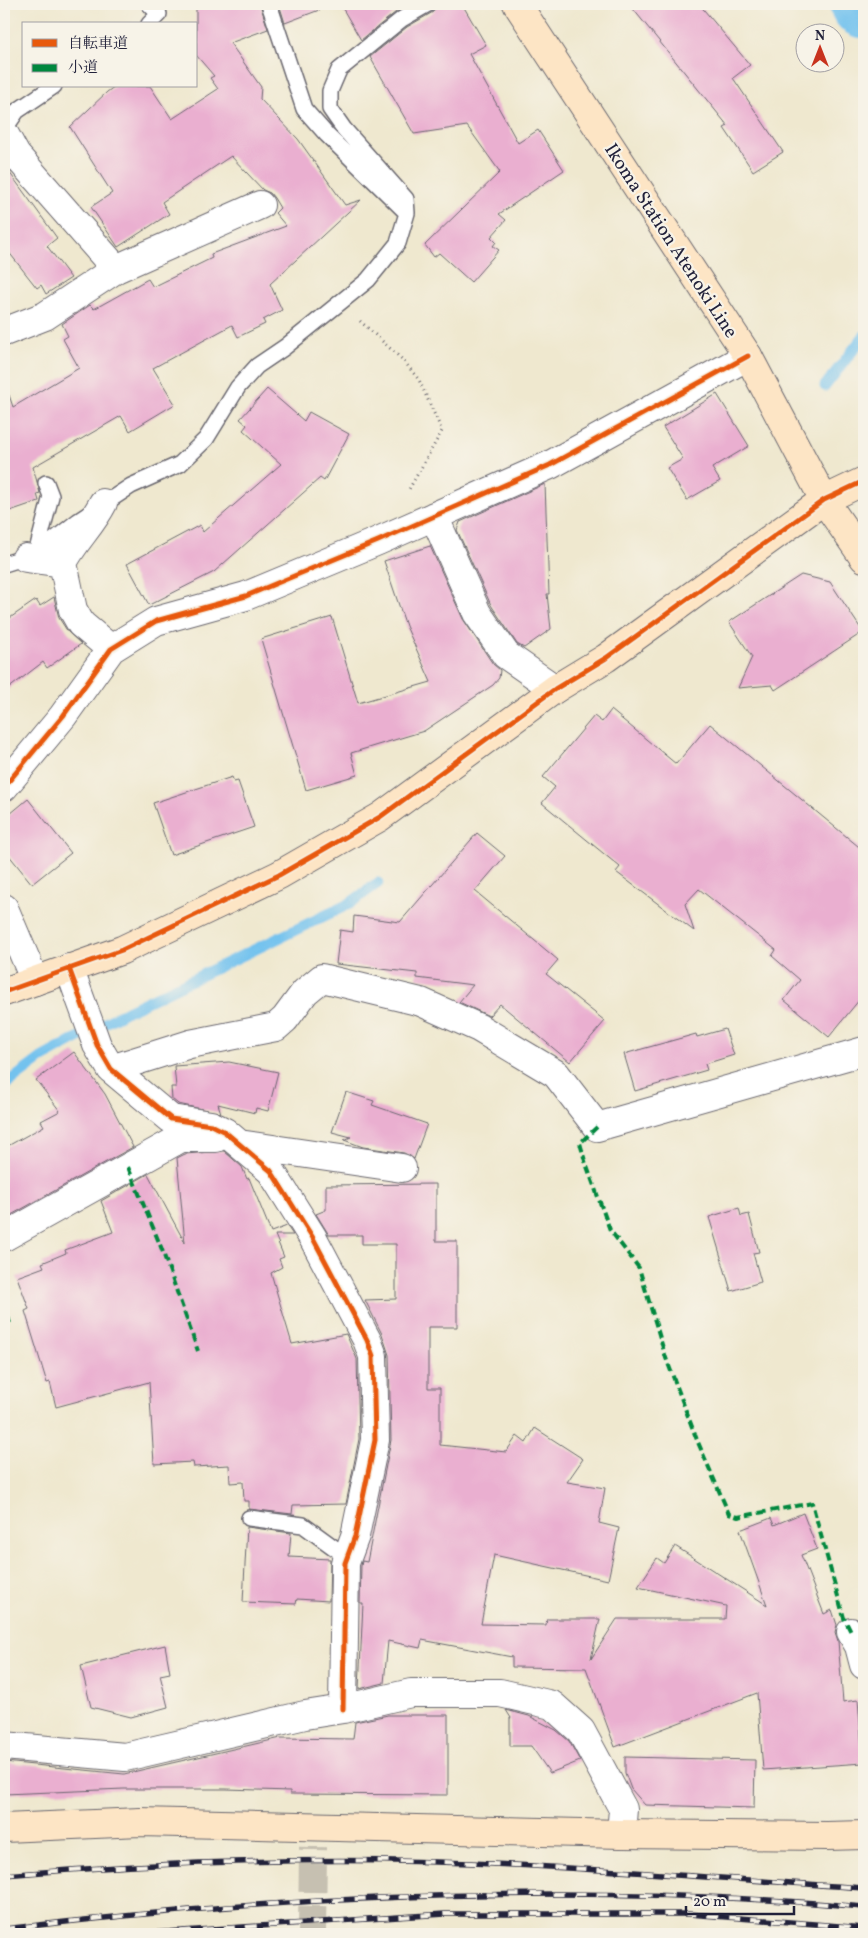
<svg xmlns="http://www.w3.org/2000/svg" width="868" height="1938" viewBox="0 0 868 1938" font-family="Vollkorn,'Noto Serif JP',serif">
  <rect width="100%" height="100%" fill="#f7f3e8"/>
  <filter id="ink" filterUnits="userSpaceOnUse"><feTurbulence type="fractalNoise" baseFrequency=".02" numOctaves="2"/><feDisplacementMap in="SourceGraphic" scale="10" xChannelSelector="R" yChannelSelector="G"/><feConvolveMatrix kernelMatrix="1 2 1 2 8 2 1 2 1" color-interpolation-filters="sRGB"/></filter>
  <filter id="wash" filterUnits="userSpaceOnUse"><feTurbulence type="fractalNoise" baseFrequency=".0096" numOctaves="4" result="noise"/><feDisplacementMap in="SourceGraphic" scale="20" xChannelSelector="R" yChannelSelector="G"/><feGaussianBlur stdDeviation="1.12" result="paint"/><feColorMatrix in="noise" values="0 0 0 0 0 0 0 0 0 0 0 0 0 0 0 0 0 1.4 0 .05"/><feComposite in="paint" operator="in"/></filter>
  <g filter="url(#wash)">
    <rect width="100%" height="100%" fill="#efe8cf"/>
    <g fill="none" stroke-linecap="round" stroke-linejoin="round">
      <path stroke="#73c2ee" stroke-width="11" d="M825,386l39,-50
        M4,1086l39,-29 84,-46 222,-107 29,-21"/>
      <path stroke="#73c2ee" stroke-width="65" d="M862,4l2,2"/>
    </g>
    <g id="blocks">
      <path fill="#eaafd0" d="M196,4h64l8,25 -38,14 31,44 -1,12 38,40 47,66 16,-5 -91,84 12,26 -19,10 2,4 -27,13 -6,-12 -79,43 22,36 -45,27 -9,-15 -88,51 7,26 -3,1 2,7 -35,12v-117l5,-1 4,12 66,-39 -16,-29 5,-3 -6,-12 28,-19 4,4 54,-30 5,8 59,-29 -1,-4 75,-28 -11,-13 5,-5 -6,-10 -4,-5 -7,-3 -32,-34 -69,46 7,12 -51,33 -27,-40 21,-14 -42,-66 37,-35 8,-6h35l22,33 46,-30 -8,-11 4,-2 -18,-21z
        M279,4h48v3l-42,16z
        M340,4h70l-14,8 -35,28z
        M437,4h25l24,41 -17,9 49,89 20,-13 26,40 -65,44 7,6 -15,17 5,5 -3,4 6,4 -28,32 -32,-29 -5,4 -9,-12 75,-73 -33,-46 -53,8 -44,-77 37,-30 26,-15z
        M629,4h70l51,61 -17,13 50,74 -30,19 -29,-43 4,-2z
        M4,165l53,73 -10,8 24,32 -25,16 -5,-9 -4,3 -33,-42z
        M267,389l37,32 5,-9 40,22 -25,47 -4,-3 -106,94 -65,33 -22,-41 73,-39 3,7 78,-68 -38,-34 4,-5 -7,-6z
        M717,394l32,52 -37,22 8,13 -33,19 -20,-32 16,-9 -20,-32z
        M545,484l4,110h-2l4,35 -27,19 -7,-4 -26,-39 -34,-75 3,-8z
        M430,546l33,73 30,45 7,6 -1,8 -6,7 -69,46 -73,22 6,22 -51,15 -45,-151 71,-22 26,86 73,-21 -25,-56 -22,-65z
        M801,575l29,7 33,50 -88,58 -3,-5 -34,3 14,-31 -23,-35z
        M54,597l5,21 9,14 13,12 -34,24 -4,-6 -39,30v-70l32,-22 4,6z
        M611,710l65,54 34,-40 154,127v143l-35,43 -45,-37 16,-20 -28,-24 4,-6 -77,-61 -14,15 9,27 -78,-59 4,-5 -78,-64 13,-16 -12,-10 51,-61 8,6z
        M232,777l2,5 4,-1 16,46 -83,28 -18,-52z
        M28,799l43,54 -39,31 -28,-35v-30z
        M477,833l28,23 -30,35 83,69 -12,14 59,47 -35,41 -70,-58 -11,12 -30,-14 14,-17 -56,-7v-5l-81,-9 4,-34 13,2 1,-16 46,6z
        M725,1029l9,26 -29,9 2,6 -72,21 -11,-37 72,-20 1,3z
        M74,1052l31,42 28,53 -129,72v-71l40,-22 -3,-5 19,-10 -24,-31z
        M229,1062l49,10 -10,39 -12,-3 -1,5 -37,-9 3,9 -43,-9 -6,-5 -1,-12h5l-2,-21z
        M346,1092l28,9 -2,4 55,19 -13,35 -10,-6 -41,-6 -19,-7 7,-3 -19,-5z
        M224,1151l18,16 5,12 2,-1 22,54 16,-6 6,9h-18l9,22 -5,2 3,8 -11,6 21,71 54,-10 11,25 2,80 -13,65 -53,1 -1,9 -43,-5v-8h-5l-1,-19 -13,1 -1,-18 -35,2 -1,-5 -39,2 -5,-82 -93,25 -6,-25 -3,1 -22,-72 4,-2 -12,-32 27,-10 -2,-4 24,-10 -1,-3 48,-18 -12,-31 47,-27 37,69 -8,-85 8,-4z
        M436,1184v57h21v86h-29v61h12v57l66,7 11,-16 9,7 9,-15 48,31 -16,23 38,6 -6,35 20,5 -11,52 -114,-25 -13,69 65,1 1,-6h53l-9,40 26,-40h108l1,-13 -88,-19 19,-29 7,5 11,-17 92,59 -27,-75 31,-12 3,7 29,-12 14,36 -16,6 23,59 8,-4 5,15 -2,7 3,9 5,61 15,-2 5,63 -100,7 -6,-77 -142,54 -29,-79 -74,-1v-10l-90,-17 -2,8 -32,-7 -4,42 -25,6 4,-86h-3l1,-37 1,-5 5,1 24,-122 -2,-85 -7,-21 -17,-34 31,-1v-55h-34v-9h-33l-13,-21 10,-4v-25z
        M739,1208l2,8 8,-2 10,38 -6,1 8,29 -30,9 -22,-74z
        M247,1527l44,6 -2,24 41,2 -1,42 -32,-2 -1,5 -53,-2z
        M165,1645l5,28 -10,2 8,32 -37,10 -40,-10 -10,-41z
        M506,1710l23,6 27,14 13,11 11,20 -30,12 -19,-27h-21v-28h1z
        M388,1715h60v80l-158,-1v-3l-64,-2h-102l-120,5v-32l120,12 157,-36 72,1 2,-17z
        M625,1757l130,3 -1,48 -109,-3 -14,-16 -6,-16z"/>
    </g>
  </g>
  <g filter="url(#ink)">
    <use href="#blocks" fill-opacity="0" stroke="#6a676f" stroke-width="1"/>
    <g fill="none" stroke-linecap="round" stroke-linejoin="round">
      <path stroke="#c6c0b1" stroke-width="28" stroke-dasharray="28 14" stroke-linecap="butt" d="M312,1934l1,-87"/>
      <g stroke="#6a676f" stroke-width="18">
        <path id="lane" d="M149,4l10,10 -10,10
          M269,4l35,105 23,26 77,75
          M4,130l13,-19 37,-25
          M36,554l15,-58 -5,-13
          M4,564l32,-10 42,-33 53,-35 49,-22 26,-25 32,-52 19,-21 28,-19 83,-67 30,-37 9,-30 -1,-14 -62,-70 -14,-20v-18l9,-21 63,-51 26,-15
          M249,1518l54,7 44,32"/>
      </g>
      <g stroke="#6a676f" stroke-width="30">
        <path id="street" d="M4,133l12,22 100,114
          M4,332l41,-16 71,-47 144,-64
          M434,516l43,97 29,42 49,34
          M26,558l37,5 10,47 8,14 30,25
          M63,563c11,-22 29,-38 40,-60
          M4,787l59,-71 48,-67 45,-28 90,-25 132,-55 172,-76 198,-109
          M4,908l31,73
          M69,968l28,77 14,24 60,50 40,6 14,7 46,39 42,67 54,102 6,16 2,84 -20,96 -10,27 -2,146
          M111,1069l79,-25 86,-17 9,-8 20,-27 17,-14 99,24 58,26 77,46 41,53 267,-76
          M239,1144l163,24
          M4,1237l177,-99h35
          M851,1632l8,14 5,19
          M4,1746l121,11 180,-42 38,-6 68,-16h89l52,12 29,26 42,78 -2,25"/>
      </g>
      <g stroke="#6a676f" stroke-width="30">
        <path id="secondary" d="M517,4l231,352 76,144 40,58
          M4,992l118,-42 157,-75 101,-58 175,-128 51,-31 218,-158 40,-19
          M4,1828l136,-6 481,12 206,2 37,-1"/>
      </g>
      <path stroke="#6a676f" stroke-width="3" stroke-dasharray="1 4" stroke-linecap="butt" d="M360,321l44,40 15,19 23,51 -34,60"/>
      <use href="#lane" stroke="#fff" stroke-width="15"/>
      <use href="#street" stroke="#fff" stroke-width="28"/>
      <use href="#secondary" stroke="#fde5c5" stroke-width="28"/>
      <g stroke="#22223b" stroke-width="5.5">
        <path id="rail" d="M4,1875c169,-14 341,-19 510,-10 117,6 234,15 350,23
          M4,1929c284,-34 575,-47 860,-22
          M136,1934l309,-20h244l175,14
          M628,1934h19"/>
      </g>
      <use href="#rail" stroke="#f7f3e8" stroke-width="4" stroke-dasharray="11" stroke-linecap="butt"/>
      <path stroke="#00873e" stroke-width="4" stroke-dasharray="8 4" stroke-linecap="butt" d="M597,1127l-17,16 5,18 25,69 29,38 27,90 31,82 32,74 9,3 74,-14 32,115 7,14
        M128,1167l33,80 37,104
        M4,1304l7,23"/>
      <g stroke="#f7f3e8" stroke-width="8">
        <path id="cycleway" d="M4,787l59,-71 48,-67 45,-28 90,-25 132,-55 172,-76 198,-109
          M69,968l28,77 14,24 60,50 40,6 14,7 46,39 42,67 54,102 6,16 2,84 -20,96 -10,27 -2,146
          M4,992l118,-42 157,-75 101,-58 175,-128 51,-31 218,-158 40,-19"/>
      </g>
      <use href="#cycleway" stroke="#e8590c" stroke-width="5"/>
    </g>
  </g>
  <g text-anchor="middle" stroke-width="4.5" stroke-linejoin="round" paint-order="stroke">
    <g font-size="19" fill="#22223b" stroke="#f7f3e8">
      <text transform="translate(672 240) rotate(57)" y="7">Ikoma Station Atenoki Line</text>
    </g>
  </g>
  <rect width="868" height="1938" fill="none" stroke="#f7f3e8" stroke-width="20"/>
  <rect x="22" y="22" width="175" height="65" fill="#f7f3e8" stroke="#a29fa3"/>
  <rect x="32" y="39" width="25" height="8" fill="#e8590c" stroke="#a29fa3"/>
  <text x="68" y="48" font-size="15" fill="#22223b">自転車道</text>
  <rect x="32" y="64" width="25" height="8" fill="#00873e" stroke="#a29fa3"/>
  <text x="68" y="72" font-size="15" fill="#22223b">小道</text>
  <g transform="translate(820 48)"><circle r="24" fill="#f7f3e8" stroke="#a29fa3"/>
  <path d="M0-4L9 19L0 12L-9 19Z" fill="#c8321e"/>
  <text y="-8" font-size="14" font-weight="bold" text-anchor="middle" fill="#22223b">N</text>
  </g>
  <path d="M686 1906v8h108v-8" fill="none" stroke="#22223b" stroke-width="2.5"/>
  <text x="693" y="1906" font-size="15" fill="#22223b" stroke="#f7f3e8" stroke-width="4" paint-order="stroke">20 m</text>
</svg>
